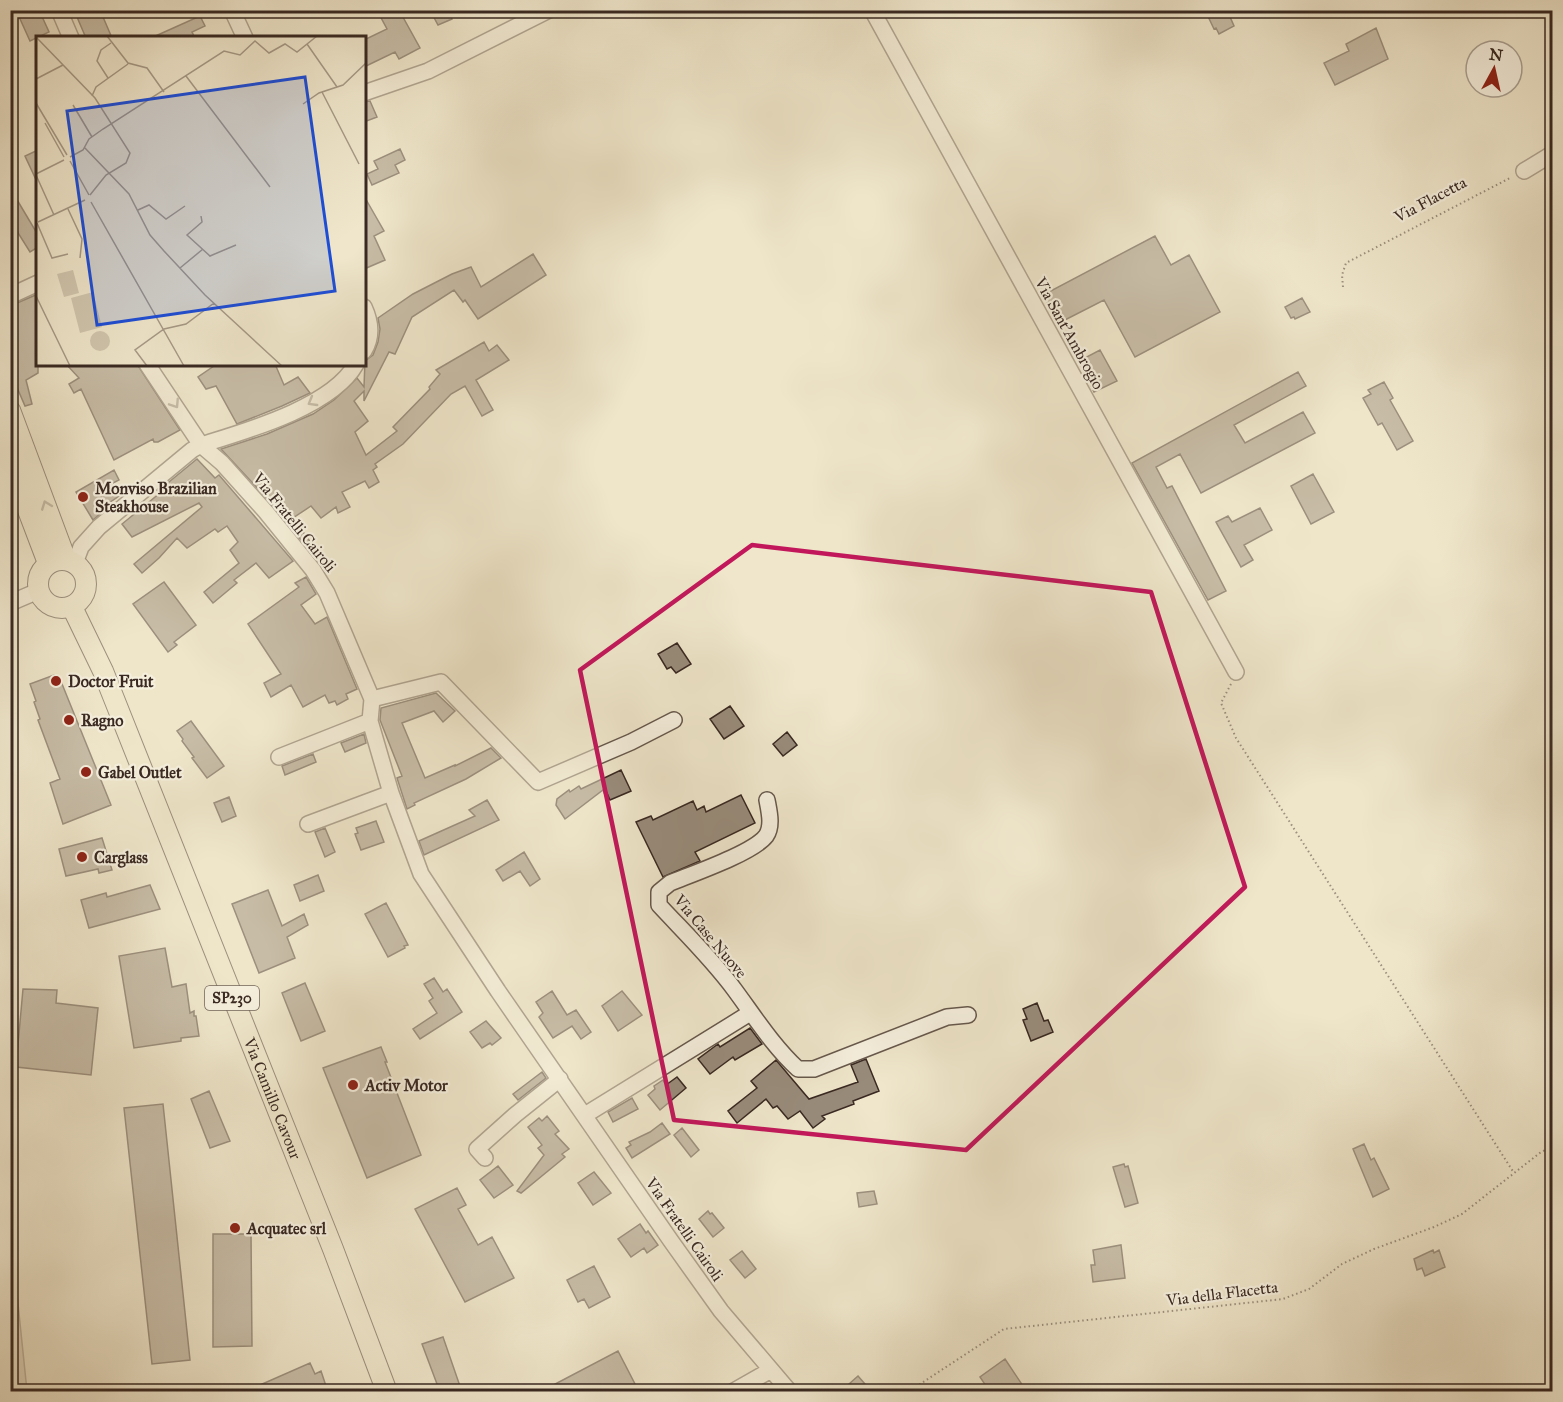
<svg xmlns="http://www.w3.org/2000/svg" width="1563" height="1402" viewBox="0 0 1563 1402" font-family="'IM FELL Great Primer',serif">
  <rect width="100%" height="100%" fill="#efe6cb"/>
  <filter id="stains"><feTurbulence type="fractalNoise" baseFrequency=".00333" numOctaves="4"/><feColorMatrix values="0 0 0 0 .2 0 0 0 0 .09 0 0 0 0 .02 0 0 0 .5 -.17"/></filter>
  <radialGradient id="worn" r=".72"><stop offset=".6" stop-color="#630" stop-opacity="0"/><stop offset="1" stop-color="#630" stop-opacity=".3"/></radialGradient>
  <path fill="#d0c6ae" stroke="#847868" stroke-width="1.5" d="M10,1236h1l16,155h-16z"/>
  <path fill="#988b7a" stroke="#392922" stroke-width="1.5" d="M16,10h23l10,22 -19,9z
    M74,10h26l12,28h-26z
    M385,10h14l21,38 -21,11 -4,-7 -31,15v-27l23,-11 -8,-15z
    M430,10h19l3,9 -14,6z
    M1205,10h22l7,16 -15,8 -3,-6 -2,1z
    M200,16l5,10 -13,6 3,6h-44z
    M1376,28l12,31 -53,26 -11,-22 25,-12 -3,-7z
    M370,101l7,16 -13,5v-20z
    M400,149l5,11 -10,5 4,8 -27,12 -5,-11 11,-5 -4,-8z
    M38,150v34l-13,-28z
    M10,188l28,47v12l-8,5 -20,-32z
    M364,196l20,35 -10,5 11,24 -21,9z
    M1155,236l16,29 18,-10 31,57 -85,45 -31,-57 -45,23 -16,-28z
    M533,254l13,21 -68,44 -13,-19 -2,2 -9,-12 -42,27 -17,37 -6,-2 -25,49v-10l-10,10 14,20 -13,11 11,23 31,-24 -4,-4 37,-38 -1,-2 11,-13 -4,-4 48,-28 5,9 8,-6 12,15 -33,20 17,30 -11,6 -17,-30 -14,8 -48,50 -28,20 2,3 -4,3 6,12 -10,6 -4,-7 -23,11 8,15 -12,6 -2,-6 -15,11 -10,-12 -18,12 21,29 -5,3 -36,-45 -52,-56 46,-15 46,-20 21,-14 23,-22 7,9 1,-26 8,-6 5,-13 2,-13 -2,-11 35,-24 39,-20 19,-7 10,20z
    M38,294v79l-12,7 6,24 -7,2 -15,-35v-65z
    M1302,298l8,14 -15,7 -1,-2 -3,1 -6,-11z
    M1100,350l17,31 -23,11 -15,-31z
    M66,364h71l43,66 -22,12h-4l-1,-3 -39,21 -33,-71 -7,4 -5,-9 10,-6z
    M217,364h58l9,21 14,-8 12,16 -28,13 -45,18 -21,-38 -10,3 -8,-12z
    M1298,372l8,14 -72,39 11,18 58,-31 12,21 -114,60 -21,-39 -24,13 11,21 5,-2 54,105 -18,9 -76,-137z
    M1384,382l9,16 -3,2 23,41 -16,9 -15,-27 -4,2 -15,-27 8,-4 -3,-4z
    M197,459l18,19 4,-3 74,86 -24,17 -13,-15 -22,17 3,3 -24,20 -9,-11 35,-29 -9,-13 8,-8 -11,-16 -9,6 -3,-3 -28,19 -10,-10 -18,20 -17,15 -8,-9 68,-57 -3,-4 -67,34 -10,-13 38,-31 -2,-2z
    M114,470l5,10 -8,4 8,12 -10,7 1,2 -17,15 -17,-28z
    M1313,474l21,38 -23,12 -20,-38z
    M1260,508l12,22 -28,15 9,15 -12,7 -25,-45 12,-6 4,6z
    M306,577l10,17 -15,11 14,19 12,-7 30,72 -11,5 2,5 -11,6 -2,-4 -6,2 -4,-8 -22,12 -12,-22 -20,12 -7,-14 17,-9 -33,-50 51,-37 -4,-4z
    M164,582l32,43 -22,17 3,3 -9,7 -35,-48z
    M677,643l14,21 -15,9 -5,-6 -4,2 -9,-15z
    M54,675l6,4 51,126 -48,19 -13,-41 10,-4 -22,-59 2,-1 -6,-17 2,-1 -6,-17z
    M436,693l19,18 -12,11 -9,-11 -32,12 23,55 30,-13v1l36,-18 10,10 -35,21 -52,24 1,2 -8,4 -10,-31 5,-2 -22,-56 1,-12z
    M730,706l14,20 -20,13 -14,-20z
    M191,721l33,45 -17,12 -15,-20 2,-1 -12,-16 1,-2 -6,-8z
    M787,732l10,13 -14,11 -10,-12z
    M364,734l2,9 -21,9 -4,-9z
    M313,754l3,8 -31,13 -3,-9z
    M621,770l10,21 -21,9 -3,-7 -2,2 -2,-5 -38,29 -9,-14 1,-6 12,-9 1,2 9,-6 2,3z
    M741,795l14,28 -60,29 5,9 -37,16 -27,-55 15,-6 2,4 40,-19 4,9 7,-4 2,6z
    M229,797l7,19 -14,6 -8,-19z
    M487,800l12,20 -75,35 -5,-14 56,-25 -6,-6z
    M376,821l8,21 -23,8 -6,-16 3,-1 -2,-5z
    M325,828l10,24 -10,5 -10,-25z
    M102,838l10,32 -13,3 -1,-4 -32,7 -7,-27z
    M524,852l16,27 -10,7 -10,-15 -17,10 -7,-11z
    M318,875l6,16 -24,10 -6,-16z
    M150,885l10,24 -71,19 -8,-28 25,-7 1,4z
    M268,890l14,36 22,-12 4,11 -21,12 8,21 -36,15 -27,-69z
    M386,903l22,42 -4,1 1,2 -17,9 -23,-43z
    M165,948l7,39 14,-3 4,29 4,-2v5h2l3,20 -18,2v3l-47,7 -15,-92z
    M434,978l9,14 4,-3 15,23 -42,27 -7,-10 24,-16 -8,-12 4,-3 -9,-14z
    M305,983l20,48 -24,10 -19,-48z
    M23,989l34,1 -1,13 42,5 -7,67 -75,-8z
    M552,991l15,24 9,-5 15,22 -10,7 -9,-13 -19,12 -14,-21 4,-4 -7,-11z
    M622,991l20,24 -24,16 -16,-25z
    M1037,1003l7,18 4,-1 5,12 -22,9 -8,-21 4,-1 -4,-10z
    M486,1021l15,17 -9,7 -2,-2 -8,5 -12,-16z
    M750,1028l12,16 -27,16 -2,-3 -23,17 -12,-15 20,-15 2,3z
    M381,1047l6,15h-2l36,93 -54,23 -44,-110z
    M866,1059l13,32 -26,10 1,3 -32,12 3,3 -12,9 -13,-17 -12,8 -11,-13 -4,2 -7,-9 -29,24 -9,-12 29,-23 -6,-7 25,-21 33,39 49,-17 -7,-17z
    M542,1072l4,6 -28,22 -5,-6z
    M677,1077l9,11 -26,22 -12,-15 7,-6 -1,-3 9,-6 3,5z
    M209,1091l21,50 -20,7 -19,-49z
    M632,1098l6,11 -25,13 -5,-10z
    M163,1104l27,256 -38,4 -28,-256z
    M547,1116l12,15 -4,3 14,15 -7,5 3,3 -44,36 -4,-2 27,-36 -6,-7 4,-3 -14,-18 11,-9 3,3z
    M662,1123l8,11 -38,24 -6,-10 5,-3 -2,-3 21,-10z
    M682,1128l17,22 -8,7 -17,-22z
    M1364,1144l7,16 3,-2 15,31 -16,8 -20,-48z
    M1124,1164l1,3 3,-1 10,37 -13,4 -12,-40z
    M498,1166l15,19 -19,13 -14,-18z
    M594,1172l17,21 -18,12 -15,-22z
    M457,1188l9,17 -8,4 20,36 14,-8 22,41 -49,24 -50,-93z
    M874,1191l3,13 -18,3 -2,-14z
    M708,1211l2,3 2,-1 12,15 -11,9 -14,-18z
    M640,1224l6,9 2,-2 10,14 -11,8 -3,-5 -13,9 -13,-18z
    M213,1234h38l1,112 -39,1z
    M1121,1245l4,33 -32,4 -2,-17h4l-2,-15z
    M1433,1250l1,3 5,-3 6,17 -20,9 -3,-8 -5,2 -3,-11z
    M742,1251l14,18 -11,9 -15,-18z
    M594,1266l16,31 -21,11 -5,-9 -6,3 -11,-22z
    M443,1337l19,55h-22l-18,-48z
    M618,1351l17,33 -15,8h-80z
    M1005,1359l22,33h-37l-10,-15z
    M310,1363l5,11 6,-3 7,21h-84z
    M858,1376l14,16h-32z"/>
  <g fill="none" stroke-linecap="round" stroke-linejoin="round">
    <g stroke="#66584c" stroke-width="18">
      <path id="minor" d="M59,10l12,28
        M232,10l13,28
        M872,10l364,662
        M364,93l64,-22 121,-61
        M1524,171l28,-17
        M10,296l28,-13
        M364,307c7,15 9,29 0,44
        M147,364l54,81 21,18 44,49 47,58 14,23 45,106 -2,22 21,72 30,81 77,117 173,250 50,70 69,81
        M75,563l6,-16 18,-20 93,-77 9,-5c45,-14 131,-38 155,-81
        M10,603l28,-12
        M372,699l69,-17 97,100 93,-40 43,-22
        M279,757l91,-36
        M767,800c2,11 6,26 -1,36 -13,17 -74,38 -96,47l-11,9v13c25,27 53,54 75,84 20,27 39,57 64,80h16l133,-52 21,-2
        M308,824l83,-31
        M585,1115l165,-102
        M485,1158l-8,-9 38,-34 45,-36
        M732,1392l39,-22"/>
    </g>
    <g stroke="#392922" stroke-width="22">
      <g id="major">
        <path d="M10,410l56,150"/>
        <path d="M10,463l38,100"/>
        <circle cx="62" cy="584" r="24"/>
        <path id="s1" d="M72,607l31,64 230,578 54,143"/>
      </g>
    </g>
    <path stroke="#392922" stroke-width="2" stroke-dasharray="1.5 3" stroke-linecap="butt" d="M1343,287l-1,-12 4,-12 164,-85
      M1231,684l-10,19 15,35 278,435
      M908,1392l96,-63 279,-30 26,-10 33,-25 32,-15 60,-22 28,-13 79,-62 11,-5"/>
    <use href="#minor" stroke="#f5efdd" stroke-width="15"/>
    <use href="#major" stroke="#efe6cb" stroke-width="20"/>
  </g>
  <defs><path id="oneway-chevron" d="M-2-3.5L2.5 0L-2 3.5" fill="none" stroke-width="1.6" stroke-linecap="round" stroke-linejoin="round" transform="scale(1.5)"/></defs>
  <g stroke="#978c80">
    <use href="#oneway-chevron" transform="translate(312 402) rotate(150)"/>
    <use href="#oneway-chevron" transform="translate(175 404) rotate(57)"/>
  </g>
  <use stroke="#948876" href="#oneway-chevron" transform="translate(46 505) rotate(-111)"/>
  <path d="M0 0H1563V1402H0ZM752,545l399,47 94,295 -279,263 -292,-30 -94,-450z" fill="#efe6cb" fill-opacity=".55" fill-rule="evenodd"/>
  <path fill="none" stroke="#c2185b" stroke-width="4.5" stroke-linejoin="round" d="M752,545l399,47 94,295 -279,263 -292,-30 -94,-450z"/>
  <g fill="#8f2418" stroke="#f5efdd" stroke-width="2">
    <circle cx="83" cy="497" r="6"/>
    <circle cx="56" cy="681" r="6"/>
    <circle cx="69" cy="720" r="6"/>
    <circle cx="86" cy="772" r="6"/>
    <circle cx="82" cy="857" r="6"/>
    <circle cx="353" cy="1085" r="6"/>
    <circle cx="235" cy="1228" r="6"/>
  </g>
  <g text-anchor="middle" stroke-width="4.5" stroke-linejoin="round" paint-order="stroke">
    <rect fill="#f5efdd" stroke="#71645a" stroke-width="1.5" x="205" y="986" width="54" height="24" rx="4.5"/>
    <g font-size="15" font-weight="bold" fill="#392922">
      <text x="232" y="1003">SP230</text>
    </g>
    <g font-size="16" fill="#392922" stroke="#f5efdd">
      <text transform="translate(1430 199) rotate(-28)" y="6">Via Flacetta</text>
      <text transform="translate(1070 333) rotate(61)" y="6">Via Sant'Ambrogio</text>
      <text transform="translate(295 522) rotate(51)" y="6">Via Fratelli Cairoli</text>
      <text transform="translate(711 936) rotate(50)" y="6">Via Case Nuove</text>
      <text dy="6" stroke="none"><textPath href="#s1" startOffset="531">Via Camillo Cavour</textPath></text>
      <text transform="translate(685 1229) rotate(55)" y="6">Via Fratelli Cairoli</text>
      <text transform="translate(1222 1293) rotate(-7)" y="6">Via della Flacetta</text>
    </g>
    <g font-size="16" font-weight="bold" fill="#392922" stroke="#f5efdd" text-anchor="start">
      <text x="95" y="494">Monviso Brazilian<tspan x="95" dy="18">Steakhouse</tspan></text>
      <text x="68" y="687">Doctor Fruit</text>
      <text x="81" y="726">Ragno</text>
      <text x="98" y="778">Gabel Outlet</text>
      <text x="94" y="863">Carglass</text>
      <text x="365" y="1091">Activ Motor</text>
      <text x="247" y="1234">Acquatec srl</text>
    </g>
  </g>
  <g transform="translate(36 36)">
    <rect width="330" height="330" fill="#efe6cb"/>
    <path d="M37,234l6,23 -15,4 -7,-23zM57,256l9,35 -22,6 -9,-35zM54 305a10 10 0 1 1 20 0a10 10 0 1 1-20 0Z" fill="#d0c6ae"/>
    <path fill="none" stroke="#a69a87" stroke-width="1.5" d="M71,0l21,27 19,5 17,24M0,1l59,61 35,55 -4,10 -20,12 -16,20M271,8l30,43M150,40l84,111M72,42l-11,-17 4,-11 10,-7M0,43l27,-14M286,56l37,72M56,60l4,-9 32,-23M0,67l31,52M267,68l16,-11 24,-8 23,-22M37,69l19,32M9,87l19,34M48,111l45,47 21,41 14,16 41,44 77,71M34,121l13,-7 6,-11 14,-10 121,-78 16,4 15,-14 14,12 16,-9 12,8 20,-16M34,125l19,34M0,138l28,-14M0,139l18,40M55,166l93,164M32,173l14,30 -2,19M102,174l11,-5 17,14 19,-13M165,180l1,6 -15,13 23,21 26,-11M2,186l47,-22M1,187l15,35 16,-4M144,232l23,-19M0,260l34,70M111,330l-12,-16 29,-21 22,-5 28,-21"/>
    <path fill="#1d4ed8" fill-opacity="0.15" stroke="#1d4ed8" stroke-width="3" d="M269,41l30,214 -238,34 -30,-214z"/>
    <rect width="330" height="330" fill="none" stroke="#392922" stroke-width="3"/>
  </g>
  <rect width="1563" height="1402" fill="none" stroke="#efe6cb" stroke-width="36"/>
  <rect x="12" y="12" width="1539" height="1378" fill="none" stroke="#392922" stroke-width="3"/>
  <rect x="18" y="18" width="1527" height="1366" fill="none" stroke="#392922" stroke-width="1.5"/>
  <g transform="translate(1494 69) rotate(8)"><circle r="28" fill="#f5efdd" stroke="#aaa092" stroke-width="1.5"/>
  <path d="M0-4.5L10 22L0 15L-10 22Z" fill="#8f2418"/>
  <text y="-9" font-size="16" font-weight="bold" text-anchor="middle" fill="#392922">N</text>
  </g>
  <rect width="100%" height="100%" filter="url(#stains)"/>
  <rect width="100%" height="100%" fill="url(#worn)"/>
</svg>
